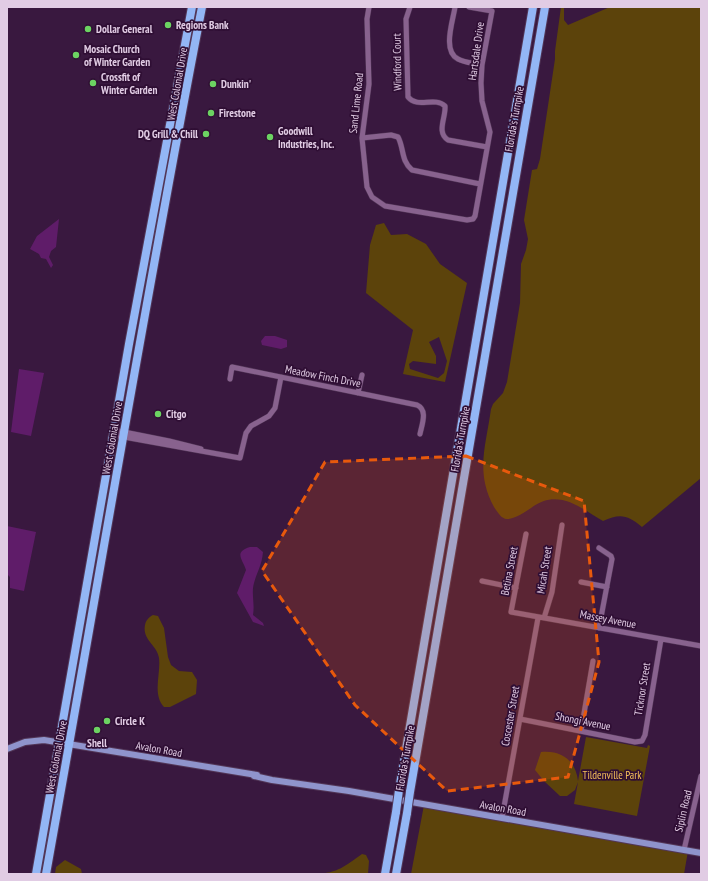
<svg xmlns="http://www.w3.org/2000/svg" width="708" height="881" viewBox="0 0 708 881" font-family="'PT Sans Narrow',sans-serif">
  <rect width="100%" height="100%" fill="#39183f"/>
  <path fill="#5c430b" fill-rule="evenodd" d="M561,7h3v13l4,5 42,-18h91v471l-59,49c-14,-12 -22,-14 -39,-6 -24,-14 -45,-33 -72,-13 -6,4 -16,11 -24,11 -6,0 -10,-8 -13,-12 -19,-35 -8,-61 -3,-98l2,-5 10,-11 4,-11 13,-79 1,-39 5,-14 2,-11 -4,-19 8,-50 5,-1 3,-10 15,-100v-8z
    M384,223l7,12 16,-1 19,10 14,20 27,19 -22,99 -42,-8 10,-44 -47,-37 4,-48 6,-20zM439,337l8,24 -3,12 -6,5 -28,-9 -1,-5 4,-3 23,3v-8l-7,-14z
    M153,615l5,1 6,12 4,29 3,8 8,6 13,1 5,8 -1,14 -26,13h-6c-12,-13 -3,-33 -5,-49 -2,-13 -17,-18 -14,-33 1,-5 4,-8 8,-10z
    M586,737l61,11 1,-3 2,1 -13,70 -63,-12 4,-22 -3,8 -8,6h-7l-16,-15 -9,-11 6,-18c21,-2 35,9 37,29z
    M424,805l264,46 -4,23h-273z
    M362,854l4,1 3,6 -1,13h-52c22,-1 29,-8 46,-20z
    M65,860l16,9 1,5h-27l1,-7z"/>
  <path fill="#5f1c69" d="M59,219l-3,28 -5,4 -2,6 4,8 -2,3 -5,-9 -5,-1 -2,-4 -9,-5 7,-13z
    M265,336h10l12,4v7l-6,2 -19,-4 -1,-4z
    M19,369l25,4 -13,63 -20,-4z
    M7,526l29,6 -12,59 -14,-3v-11l-3,-3z
    M250,547h7l6,5c-1,13 -6,20 -9,31 -3,10 1,21 -1,32l10,8 1,3 -11,-4 -16,-29 9,-23c-3,-10 -13,-18 4,-23z"/>
  <g fill="none" stroke-linecap="round" stroke-linejoin="round">
    <g stroke="#523657" stroke-width="6">
      <path id="minor" d="M369,7l-2,12 2,65 -7,54 5,49 5,10 13,9 82,14 6,-1 2,-3 15,-84 -8,-31 -1,-18 1,-18 10,-54 -23,-4
        M410,7l-4,12 2,78c10,12 26,-1 37,9 1,12 -9,26 3,34l39,7
        M455,7c-2,14 -13,44 3,52 7,4 17,4 24,6
        M362,138l29,-3 7,2c6,11 3,24 14,33l68,14
        M230,379l2,-12 185,38c11,5 5,19 3,29
        M358,393l4,-18
        M114,430l55,11 32,8
        M113,435l127,23 6,-25 5,-7 18,-10 6,-8 6,-31
        M526,534l-15,78 190,34
        M599,548l12,8 1,3 -13,69
        M482,581l34,7
        M581,582l26,5
        M544,618l8,-26 10,-67
        M520,719l115,23 7,-1 3,-6 16,-96
        M581,731l12,-70
        M502,818l36,-200
        M684,850l17,-74"/>
    </g>
    <g stroke="#523657" stroke-width="8">
      <path id="major" d="M7,749l18,-7 19,-2 213,35
        M254,776l18,4 77,11 352,62"/>
    </g>
    <g stroke="#523657" stroke-width="10">
      <path id="highway" d="M399,790l134,-783
        M410,792l135,-785
        M36,874l93,-530 63,-337
        M46,874c52,-289 100,-579 156,-867
        M385,874l11,-62
        M396,874l11,-61"/>
    </g>
    <use href="#minor" stroke="#88628e" stroke-width="5"/>
    <use href="#major" stroke="#8f94cc" stroke-width="6"/>
    <use href="#highway" stroke="#93b6f5" stroke-width="8"/>
    <g stroke="#523657" stroke-width="10" stroke-linecap="butt">
      <path id="highway-bridge" d="M396,812l3,-22
        M407,813l3,-21"/>
    </g>
    <use href="#highway-bridge" stroke="#93b6f5" stroke-width="8"/>
  </g>
  <path fill="#e8590c" fill-opacity="0.2" stroke="#e8590c" stroke-width="3" stroke-dasharray="8 5" stroke-linejoin="round" d="M466,456l118,45 15,161 -31,115 -121,14 -92,-86 -93,-134 63,-109z"/>
  <g fill="#6cd362" stroke="#2f0e34" stroke-width="1.5">
    <circle cx="168" cy="25" r="4"/>
    <circle cx="88" cy="29" r="4"/>
    <circle cx="76" cy="55" r="4"/>
    <circle cx="93" cy="83" r="4"/>
    <circle cx="213" cy="84" r="4"/>
    <circle cx="211" cy="113" r="4"/>
    <circle cx="206" cy="134" r="4"/>
    <circle cx="270" cy="137" r="4"/>
    <circle cx="158" cy="414" r="4"/>
    <circle cx="107" cy="721" r="4"/>
    <circle cx="97" cy="730" r="4"/>
  </g>
  <g text-anchor="middle" stroke-width="3.5" stroke-linejoin="round" paint-order="stroke">
    <g font-size="11" font-weight="bold" fill="#e1cce4" stroke="#2f0e34" text-anchor="start">
      <text x="176" y="29">Regions Bank</text>
      <text x="96" y="33">Dollar General</text>
      <text x="84" y="53">Mosaic Church<tspan x="84" dy="13">of Winter Garden</tspan></text>
      <text x="101" y="81">Crossfit of<tspan x="101" dy="13">Winter Garden</tspan></text>
      <text x="221" y="88">Dunkin'</text>
      <text x="219" y="117">Firestone</text>
      <text x="278" y="135">Goodwill<tspan x="278" dy="13">Industries, Inc.</tspan></text>
      <text x="198" y="138" text-anchor="end">DQ Grill &amp; Chill</text>
      <text x="166" y="418">Citgo</text>
      <text x="115" y="725">Circle K</text>
      <text x="97" y="747" text-anchor="middle">Shell</text>
    </g>
    <g font-size="11" fill="#e1cce4" stroke="#2f0e34">
      <text transform="translate(476 51) rotate(-82)" y="4">Hartsdale Drive</text>
      <text transform="translate(397 62) rotate(-91)" y="4">Windford Court</text>
      <text transform="translate(177 84) rotate(-80)" y="4">West Colonial Drive</text>
      <text transform="translate(356 103) rotate(-84)" y="4">Sand Lime Road</text>
      <text transform="translate(514 119) rotate(-80)" y="4">Florida's Turnpike</text>
      <text transform="translate(323 376) rotate(11)" y="4">Meadow Finch Drive</text>
      <text transform="translate(112 438) rotate(-80)" y="4">West Colonial Drive</text>
      <text transform="translate(460 439) rotate(-80)" y="4">Florida's Turnpike</text>
      <text transform="translate(544 570) rotate(-81)" y="4">Micah Street</text>
      <text transform="translate(509 571) rotate(-79)" y="4">Betina Street</text>
      <text transform="translate(608 619) rotate(11)" y="4">Massey Avenue</text>
      <text transform="translate(642 689) rotate(-81)" y="4">Ticknor Street</text>
      <text transform="translate(510 716) rotate(-80)" y="4">Coscester Street</text>
      <text transform="translate(583 721) rotate(11)" y="4">Shongi Avenue</text>
      <text transform="translate(159 749) rotate(10)" y="4">Avalon Road</text>
      <text transform="translate(56 757) rotate(-79)" y="4">West Colonial Drive</text>
      <text transform="translate(405 758) rotate(-80)" y="4">Florida's Turnpike</text>
      <text transform="translate(503 808) rotate(10)" y="4">Avalon Road</text>
      <text transform="translate(683 811) rotate(-77)" y="4">Siplin Road</text>
    </g>
    <g font-size="11" fill="#f6c158" stroke="#2f0e34">
      <text x="612" y="779">Tildenville Park</text>
    </g>
  </g>
  <rect width="708" height="881" fill="none" stroke="#e1cce4" stroke-width="16"/>
</svg>
